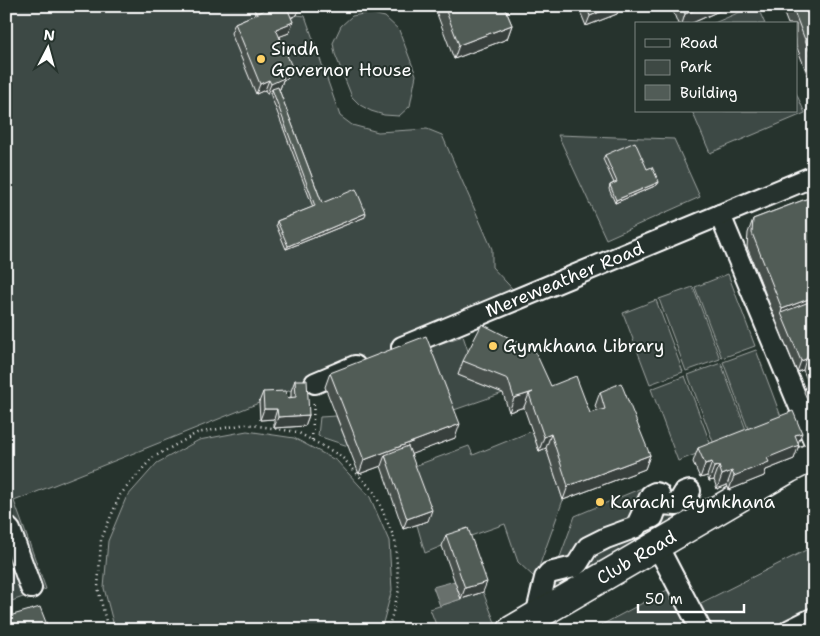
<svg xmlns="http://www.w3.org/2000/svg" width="820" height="636" font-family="'Shantell Sans',sans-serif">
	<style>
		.green { fill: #3e4944; stroke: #9ea4a2 }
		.water { fill: #67706c; stroke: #a4a9a7 }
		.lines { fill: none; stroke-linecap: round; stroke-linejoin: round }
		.minor-casing { stroke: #fff; stroke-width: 24 }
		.highway-casing { stroke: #fff; stroke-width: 31 }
		.path { stroke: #fff; stroke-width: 2.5; stroke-dasharray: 1 4; stroke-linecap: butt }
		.minor { stroke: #26332d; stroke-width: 20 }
		.highway { stroke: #26332d; stroke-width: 28 }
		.wall { fill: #464f4b; stroke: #fff }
		.shaded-wall { fill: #39403d; stroke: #fff }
		.building { fill: #515c57; stroke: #fff }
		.poi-dot { fill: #ffd166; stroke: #26332d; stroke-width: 2 }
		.labels { text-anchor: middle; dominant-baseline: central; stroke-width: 4; stroke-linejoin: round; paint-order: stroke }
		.poi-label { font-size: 18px; fill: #fff; stroke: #26332d; text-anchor: start }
		.street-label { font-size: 18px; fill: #fff; stroke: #26332d }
	</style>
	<rect width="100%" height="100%" fill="#26332d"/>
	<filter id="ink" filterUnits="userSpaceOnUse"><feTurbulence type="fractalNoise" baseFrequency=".02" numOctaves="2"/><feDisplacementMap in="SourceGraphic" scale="10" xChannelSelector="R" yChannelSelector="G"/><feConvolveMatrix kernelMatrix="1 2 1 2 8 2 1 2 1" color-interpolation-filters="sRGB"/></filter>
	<g filter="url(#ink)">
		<!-- green -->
		<g class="green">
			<polygon points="6,6 294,6 297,15 305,16 340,116 352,125 378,132 427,129 442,135 492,249 492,267 521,298 14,501 46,589 6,603"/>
			<polygon points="754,6 757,6 765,24 712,24"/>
			<polygon points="369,13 385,17 399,30 416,75 410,106 399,116 384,115 371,111 360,105 352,97 335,54 333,43 341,26 352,16"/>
			<polygon points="796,93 805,113 710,153 692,111 796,111"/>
			<polygon points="558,135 674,139 700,197 606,239"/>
			<polygon points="728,274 755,346 722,358 695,287"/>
			<polygon points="693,287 720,359 686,371 659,299"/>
			<polygon points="656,300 683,372 650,384 623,313"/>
			<polygon points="463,336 469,354 458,375 503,393 454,410 421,350"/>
			<polygon points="756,350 783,422 750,434 723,362"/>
			<polygon points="721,363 748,435 715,447 688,375"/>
			<polygon points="685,376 712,448 678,461 651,389"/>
			<polygon points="336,416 348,446 318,436 320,417"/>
			<polygon points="247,431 294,438 337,461 370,497 389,541 392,590 381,630 115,630 104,588 108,541 126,498 157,463 199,440"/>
			<polygon points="532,431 539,451 546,448 563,500 535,578 518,562 505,524 442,546 425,553 417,525 409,468 469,446 473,455"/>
			<polygon points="644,487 723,502 542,606 575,516"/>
			<polygon points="814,546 814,601 802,615 765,630 706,630 695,606"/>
			<polygon points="669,589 693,630 592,630"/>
			<polygon points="483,592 498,630 438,630 430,609"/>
		</g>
		<!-- water -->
		<polygon class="water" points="455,581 461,599 440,606 433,587"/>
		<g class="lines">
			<defs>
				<g id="minor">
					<polyline points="720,215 814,441"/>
					<path id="s1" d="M402 347 814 176"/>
					<polyline points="315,383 355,366"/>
					<polyline points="658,504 677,505 684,493 690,491"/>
					<polyline points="6,526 10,530 31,588"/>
					<polyline points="663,557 701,630"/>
					<polyline points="536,616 545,578 549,573 574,567 578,563 588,547 606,538 636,527 651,495 655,493 659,494 660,498 653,517 637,524"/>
					<polyline points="790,630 814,618"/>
				</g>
				<g id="highway">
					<path id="s2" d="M512 630 788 469 814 456"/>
				</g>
			</defs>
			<!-- minor casing -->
			<use href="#minor" class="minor-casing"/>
			<!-- highway casing -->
			<use href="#highway" class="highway-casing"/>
			<!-- path -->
			<g class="path">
				<polyline points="312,440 314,400"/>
				<polyline points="108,630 98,588 101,540 120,495 152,458 197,433 246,424 297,432 341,456 375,493 395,540 399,590 388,630"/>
			</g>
			<!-- minor -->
			<use href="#minor" class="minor"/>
			<!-- highway -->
			<use href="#highway" class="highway"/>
		</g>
		<!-- wall -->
		<g class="wall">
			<polygon points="253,6 300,6 297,15 291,18 293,22 289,33 280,36 288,78 283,80 280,89 279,90 322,203 365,217 286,249 276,225 277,221 313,207 270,93 267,94 265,90 256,94 231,33 235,23 256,14"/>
			<polygon points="434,6 504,6 512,25 507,39 454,59"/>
			<polygon points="578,6 620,6 617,14 586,26"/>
			<polygon points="671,6 730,6 690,24 678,24"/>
			<polygon points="781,6 814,6 814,83 811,84 796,45 796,24 788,24"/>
			<polygon points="605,155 647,169 659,182 657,185 615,203 609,189 610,185 614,183 603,159"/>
			<polygon points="814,196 814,414 804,392 808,382 803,370 797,372 777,323 747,247 748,233 753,219"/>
			<polygon points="463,361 551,386 590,413 597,411 595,406 600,392 650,455 645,469 563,500 546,448 539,451 524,408 524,407 509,412 503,393 458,375"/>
			<polygon points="330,373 455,438 411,454 428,521 403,529 381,466 359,474 325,387"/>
			<polygon points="295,380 309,415 305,426 274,428 274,419 260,420 259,402 263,392 287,398 291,397 291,391"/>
			<polygon points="798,443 794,459 766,470 764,476 729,490 727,485 717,489 714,480 709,481 707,476 700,478 693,462 698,448"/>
			<polygon points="446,535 483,592 461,599 442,546"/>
		</g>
		<!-- shaded-wall -->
		<g class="shaded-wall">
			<polygon points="296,6 300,6 297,15 284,20 288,10"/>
			<polygon points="614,6 620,6 617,14 586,26 590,16"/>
			<polygon points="704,6 730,6 690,24 682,24 685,14"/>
			<polygon points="293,22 289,33 273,39 276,29"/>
			<polygon points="512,25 507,39 454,59 459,45"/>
			<polygon points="292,67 288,78 283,80 280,89 273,92 272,89 270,93 267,94 271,84 281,72"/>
			<polygon points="269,80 265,90 256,94 260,84"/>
			<polygon points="659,182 657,185 615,203 616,200"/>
			<polygon points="366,213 365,217 286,249 288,246"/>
			<polygon points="814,239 814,252 810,241"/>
			<polygon points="814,297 814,309 781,313 782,309"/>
			<polygon points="806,359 803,370 797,372 801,361"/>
			<polygon points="533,392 529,394 524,407 509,412 514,398"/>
			<polygon points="264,409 277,409 274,419 260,420"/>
			<polygon points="309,415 305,426 274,428 278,417"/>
			<polygon points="460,424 455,438 388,463 385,455 381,466 359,474 364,460"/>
			<polygon points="802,433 797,446 799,445 794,459 766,470 764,476 729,490 734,476 767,458 795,435"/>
			<polygon points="551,434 546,448 539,451 544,437"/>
			<polygon points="650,455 645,469 563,500 568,486"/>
			<polygon points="712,462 707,476 700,478 705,464"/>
			<polygon points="719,466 714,480 709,481 714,467"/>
			<polygon points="732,471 727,485 717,489 722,475"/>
			<polygon points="432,510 428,521 403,529 407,519"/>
			<polygon points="487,582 483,592 461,599 465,588"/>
		</g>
		<!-- building -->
		<g class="building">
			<polygon points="261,6 296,6 288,10 293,22 276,29 292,67 281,72 284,78 271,84 269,80 260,84 235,23 263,11"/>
			<polygon points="444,6 504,6 512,25 459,45"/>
			<polygon points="586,6 614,6 590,16"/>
			<polygon points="682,6 704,6 685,14"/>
			<polygon points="792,6 814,6 814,63"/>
			<polygon points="278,87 322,203 356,189 366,213 288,246 277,221 315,206 272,89"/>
			<polygon points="635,142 647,169 652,167 659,182 616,200 610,185 617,182 605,155"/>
			<polygon points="814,196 814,239 810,241 814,252 814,297 782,309 752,233 753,219"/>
			<polygon points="814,300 814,353 808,355 806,359 801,361 781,313"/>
			<polygon points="482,324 535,351 551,386 576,376 590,413 605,409 600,392 621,383 650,455 568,486 551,434 544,437 529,394 533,392 514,398 508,379 463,361"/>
			<polygon points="426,336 460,424 364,460 330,373"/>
			<polygon points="814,353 814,368 808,355"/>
			<polygon points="814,377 814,388 810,378"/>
			<polygon points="295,380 307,380 309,415 278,417 277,409 264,409 263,392 286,391 287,398 296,397"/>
			<polygon points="793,411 802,433 795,435 799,445 767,458 769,462 734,476 732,471 722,475 719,466 714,467 712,462 705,464 698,448"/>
			<polygon points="408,446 432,510 407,519 385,455"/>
			<polygon points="468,528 487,582 465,588 446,535"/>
			<polygon points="40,607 49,630 6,630 6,617"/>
		</g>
	</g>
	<!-- markers -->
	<g class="poi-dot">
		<circle cx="261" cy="59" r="5"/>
		<circle cx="493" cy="346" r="5"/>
		<circle cx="600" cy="502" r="5"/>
	</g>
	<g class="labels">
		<!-- poi labels -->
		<g class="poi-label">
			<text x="271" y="49">Sindh<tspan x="271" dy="21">Governor House</tspan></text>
			<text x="503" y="346">Gymkhana Library</text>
			<text x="610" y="502">Karachi Gymkhana</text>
		</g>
		<!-- street labels -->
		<g class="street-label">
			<text stroke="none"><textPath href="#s1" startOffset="176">Mereweather Road</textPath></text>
			<text stroke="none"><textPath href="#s2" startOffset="144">Club Road</textPath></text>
		</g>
	</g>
	<!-- margin -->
	<rect width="820" height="636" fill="none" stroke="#26332d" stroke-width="25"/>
	<rect x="12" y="12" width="795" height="611" fill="none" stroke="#fff" stroke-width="2" filter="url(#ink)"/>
	<!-- legend -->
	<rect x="635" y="22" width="162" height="90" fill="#26332d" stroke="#7d8581"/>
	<rect x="645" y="39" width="25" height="8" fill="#26332d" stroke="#7d8581"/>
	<text x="680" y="48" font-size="15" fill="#ffffff">Road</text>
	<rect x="645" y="60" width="25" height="15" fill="#3e4944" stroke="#7d8581"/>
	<text x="680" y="72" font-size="15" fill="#ffffff">Park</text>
	<rect x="645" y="85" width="25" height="15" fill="#515c57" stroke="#7d8581"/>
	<text x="680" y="98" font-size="15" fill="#ffffff">Building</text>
	<!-- north arrow -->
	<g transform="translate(48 48) rotate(6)" stroke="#26332d" stroke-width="4" paint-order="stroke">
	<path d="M0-4L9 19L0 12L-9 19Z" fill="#ffffff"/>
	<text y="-8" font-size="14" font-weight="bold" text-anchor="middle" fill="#ffffff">N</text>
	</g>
	<!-- scale -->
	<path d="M638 604v8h106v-8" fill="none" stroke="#ffffff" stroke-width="2.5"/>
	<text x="645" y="604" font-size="15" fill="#ffffff" stroke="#26332d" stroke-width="4" paint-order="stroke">50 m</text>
</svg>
